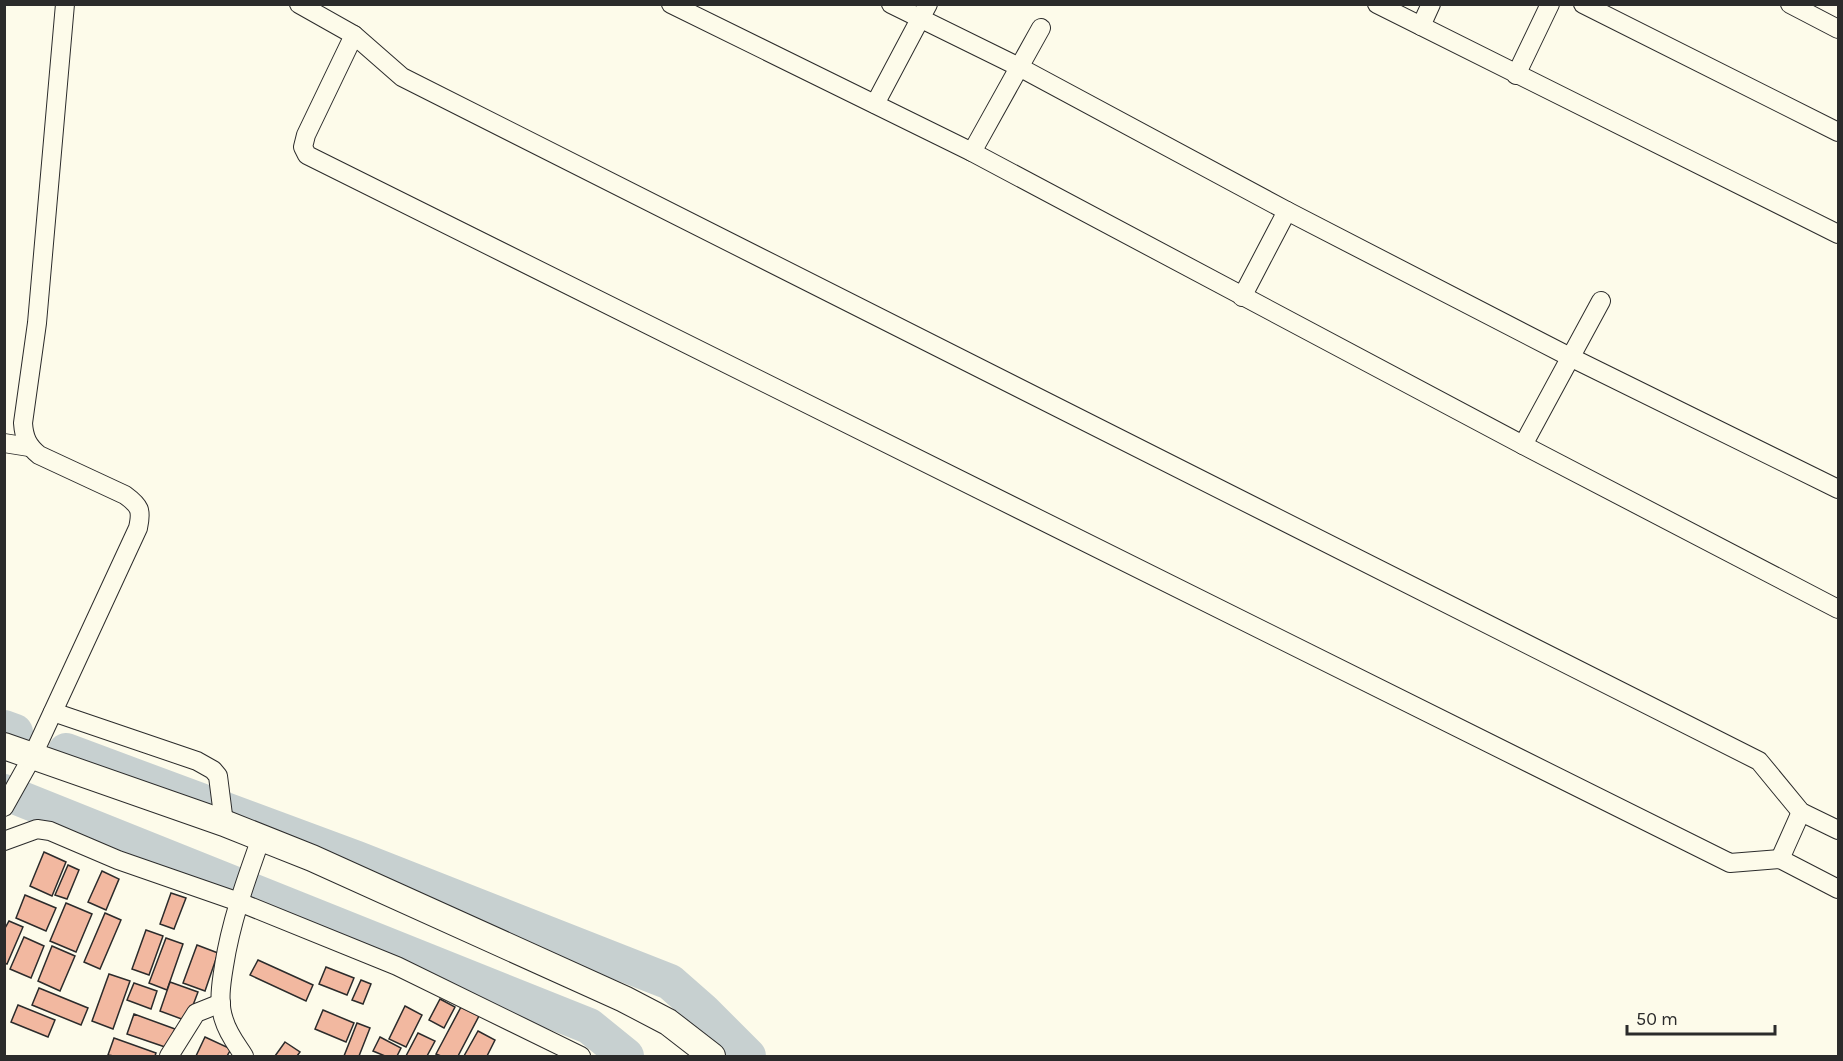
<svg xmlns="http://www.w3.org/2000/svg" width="1843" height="1061" font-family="Karla,sans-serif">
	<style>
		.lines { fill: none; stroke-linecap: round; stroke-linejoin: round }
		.river { stroke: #c7d0d0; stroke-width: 36 }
		.building { fill: #f2b8a0; stroke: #2b2b2b; stroke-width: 1.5 }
		.street-casing { stroke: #2b2b2b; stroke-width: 20 }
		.secondary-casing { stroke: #2b2b2b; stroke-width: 28 }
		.street { stroke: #fdfbea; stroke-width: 18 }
		.secondary { stroke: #fdfbea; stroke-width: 26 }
	</style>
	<rect width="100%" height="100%" fill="#fdfbea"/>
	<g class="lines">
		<!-- river -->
		<g class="river">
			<polyline points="4,728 15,732"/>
			<polyline points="66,751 357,859 670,982 703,1011 748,1056"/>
			<polyline points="4,792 589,1026 626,1056"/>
		</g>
	</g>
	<!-- building -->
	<g class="building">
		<polygon points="44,852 66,862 52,896 30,886"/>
		<polygon points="68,865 79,870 67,899 55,895"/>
		<polygon points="102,871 119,879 106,910 88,902"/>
		<polygon points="171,893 186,898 174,929 160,924"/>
		<polygon points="25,895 56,908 46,931 16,918"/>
		<polygon points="66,903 92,914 76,952 50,941"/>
		<polygon points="105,913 121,920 100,969 84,962"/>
		<polygon points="9,921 23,927 7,964 4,963 4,930"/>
		<polygon points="146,930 163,936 149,975 132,969"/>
		<polygon points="24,937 44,946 31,978 10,969"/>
		<polygon points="166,938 183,944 167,990 149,983"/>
		<polygon points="197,945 218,953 205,991 183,983"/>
		<polygon points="52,946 75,956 60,991 38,981"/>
		<polygon points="258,960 313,985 306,1001 250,975"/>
		<polygon points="326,967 354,978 347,995 319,984"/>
		<polygon points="109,974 130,981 113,1029 92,1021"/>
		<polygon points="361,980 371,984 363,1004 352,1000"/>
		<polygon points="170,982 198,992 187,1021 160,1011"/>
		<polygon points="134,983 157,991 151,1009 127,1000"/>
		<polygon points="39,988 88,1008 81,1025 32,1005"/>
		<polygon points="440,999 455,1007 444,1028 429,1020"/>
		<polygon points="18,1005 55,1020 48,1037 11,1022"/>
		<polygon points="405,1006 422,1015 406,1047 389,1039"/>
		<polygon points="461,1007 479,1016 458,1056 441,1056 436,1054"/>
		<polygon points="323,1010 354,1023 346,1042 315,1029"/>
		<polygon points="134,1014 175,1029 168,1048 127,1034"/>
		<polygon points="357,1023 370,1028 359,1056 344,1056"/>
		<polygon points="478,1031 495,1040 487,1056 464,1056"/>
		<polygon points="418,1033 435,1041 427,1056 406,1056"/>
		<polygon points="205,1037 231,1049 227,1056 196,1056"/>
		<polygon points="380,1037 401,1048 397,1056 385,1056 373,1051"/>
		<polygon points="114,1038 156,1053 155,1056 114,1056 108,1055"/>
		<polygon points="285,1042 300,1052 297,1056 275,1056"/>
	</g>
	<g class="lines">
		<defs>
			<g id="street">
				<polyline points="299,4 354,35 402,77 1759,761 1801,812 1838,830"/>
				<polyline points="671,4 972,152 1523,445 1838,609"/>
				<polyline points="891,4 1019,67 1287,211 1570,357 1838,489"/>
				<polyline points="1377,4 1838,234"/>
				<polyline points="1583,4 1838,132"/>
				<polyline points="1790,4 1838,29"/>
				<polyline points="1421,26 1431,4"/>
				<polyline points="354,35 306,135 303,147 307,155 1730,863 1780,859 1838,889"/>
				<polyline points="1516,75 1550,4"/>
				<polyline points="875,104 928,4"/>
				<polyline points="972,152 1041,28"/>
				<polyline points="1242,297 1287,211"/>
				<polyline points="4,443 29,447"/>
				<polyline points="1523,445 1601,301"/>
				<polyline points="53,712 197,761 213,770 218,776 224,823"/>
				<path d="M4 807 32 757 138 528C142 510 140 506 125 495L39 455C28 446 24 438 23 423L37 323 65 4"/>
				<polyline points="4,841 37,829 50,831 118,860 239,902 397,966 581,1056"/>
				<polyline points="1780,859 1801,812"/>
				<polyline points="169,1056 196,1013 221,1003"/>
				<path d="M244 1056C237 1045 228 1034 224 1020 218 1003 221 984 224 966 231 921 246 880 261 838"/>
			</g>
			<polyline id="secondary" points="4,746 224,823 312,858 624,999 668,1022 712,1056"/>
		</defs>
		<!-- street casing -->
		<use href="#street" class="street-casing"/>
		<!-- secondary casing -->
		<use href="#secondary" class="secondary-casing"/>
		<!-- street -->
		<use href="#street" class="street"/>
		<!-- secondary -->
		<use href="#secondary" class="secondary"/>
	</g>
	<!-- border -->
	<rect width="1843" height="1061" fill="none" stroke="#2b2b2b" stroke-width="12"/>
	<!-- scale -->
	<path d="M1627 1025v9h148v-9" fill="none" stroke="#2b2b2b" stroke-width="3"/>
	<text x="1636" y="1025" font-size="18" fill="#2b2b2b" stroke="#fdfbea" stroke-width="4.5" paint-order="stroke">50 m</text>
</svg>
